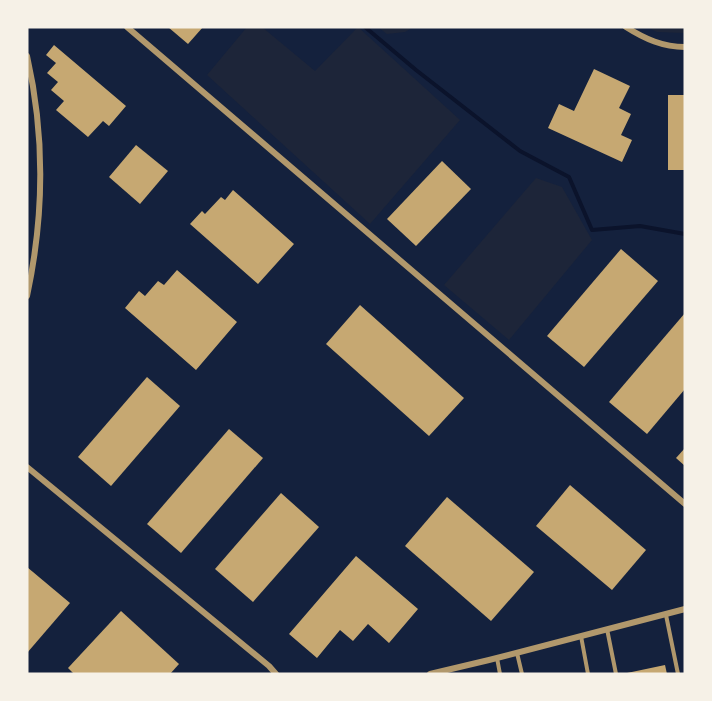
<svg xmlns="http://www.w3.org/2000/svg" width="712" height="701" font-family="Helvetica,sans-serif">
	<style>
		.green { fill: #1d2539 }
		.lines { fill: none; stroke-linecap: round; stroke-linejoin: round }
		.stream { stroke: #0b132b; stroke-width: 4 }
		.building { fill: #c6a872 }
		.service { stroke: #b1986c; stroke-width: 4 }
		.minor { stroke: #b1986c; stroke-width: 6 }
	</style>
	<rect width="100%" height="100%" fill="#14213d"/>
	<!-- green -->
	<g class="green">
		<polygon points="247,27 262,27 315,71 358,27 460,120 370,224 207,75"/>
		<polygon points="378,27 413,27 405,32 387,34"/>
		<polygon points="647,27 685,27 685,33 657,32"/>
		<polygon points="536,178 562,187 592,240 509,340 444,285"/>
	</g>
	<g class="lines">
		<!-- stream -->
		<polyline class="stream" points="365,27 416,70 520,151 569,177 592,230 640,226 685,234"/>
	</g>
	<!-- building -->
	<g class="building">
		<polygon points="168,27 203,27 188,44"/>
		<polygon points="54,45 126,106 109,126 103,121 88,137 56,110 64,101 51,90 58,82 47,73 56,63 46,55"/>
		<polygon points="594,69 630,86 619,108 631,114 621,135 632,140 622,162 548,128 559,104 574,111"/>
		<rect x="668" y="95" width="17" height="75"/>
		<polygon points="136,145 168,171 140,204 109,177"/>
		<polygon points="442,161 471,189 416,246 387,219"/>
		<polygon points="233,190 294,244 258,284 190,224 202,211 205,214 221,197 225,200"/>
		<polygon points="621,249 658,281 584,367 547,336"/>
		<polygon points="177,270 237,322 196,370 125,308 139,291 145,296 158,281 164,285"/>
		<polygon points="360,305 464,398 429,436 326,344"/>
		<polygon points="685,313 685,389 647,434 609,402"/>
		<polygon points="147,377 180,406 111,486 78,457"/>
		<polygon points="229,429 263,458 181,553 147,524"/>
		<polygon points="685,448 685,466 676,458"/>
		<polygon points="570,485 646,550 612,590 536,526"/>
		<polygon points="281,493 319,527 253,602 215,569"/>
		<polygon points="447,497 534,572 491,621 405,546"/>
		<polygon points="356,556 418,609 389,643 368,624 353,641 340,630 317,658 289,634"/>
		<polygon points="27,567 70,603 27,653"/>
		<polygon points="121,611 179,664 170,674 74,674 68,668"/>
		<polygon points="665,665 667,674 627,674 627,673"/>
	</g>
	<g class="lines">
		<!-- service -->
		<g class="service">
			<polyline points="666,615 678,674"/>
			<polyline points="607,629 616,674"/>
			<polyline points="581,636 588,674"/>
			<polyline points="517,653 522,674"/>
			<polyline points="497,658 500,674"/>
		</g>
		<!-- minor -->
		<g class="minor">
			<polyline points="127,27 685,504"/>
			<path d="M626 27C645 39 663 47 685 47"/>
			<path d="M27 56C45 135 44 217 27 296"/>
			<polyline points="27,467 269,666 276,674"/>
			<polyline points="430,674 489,660 685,609"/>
		</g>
	</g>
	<!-- border -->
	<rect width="712" height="701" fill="none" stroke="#f6f1e7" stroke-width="57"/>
</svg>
